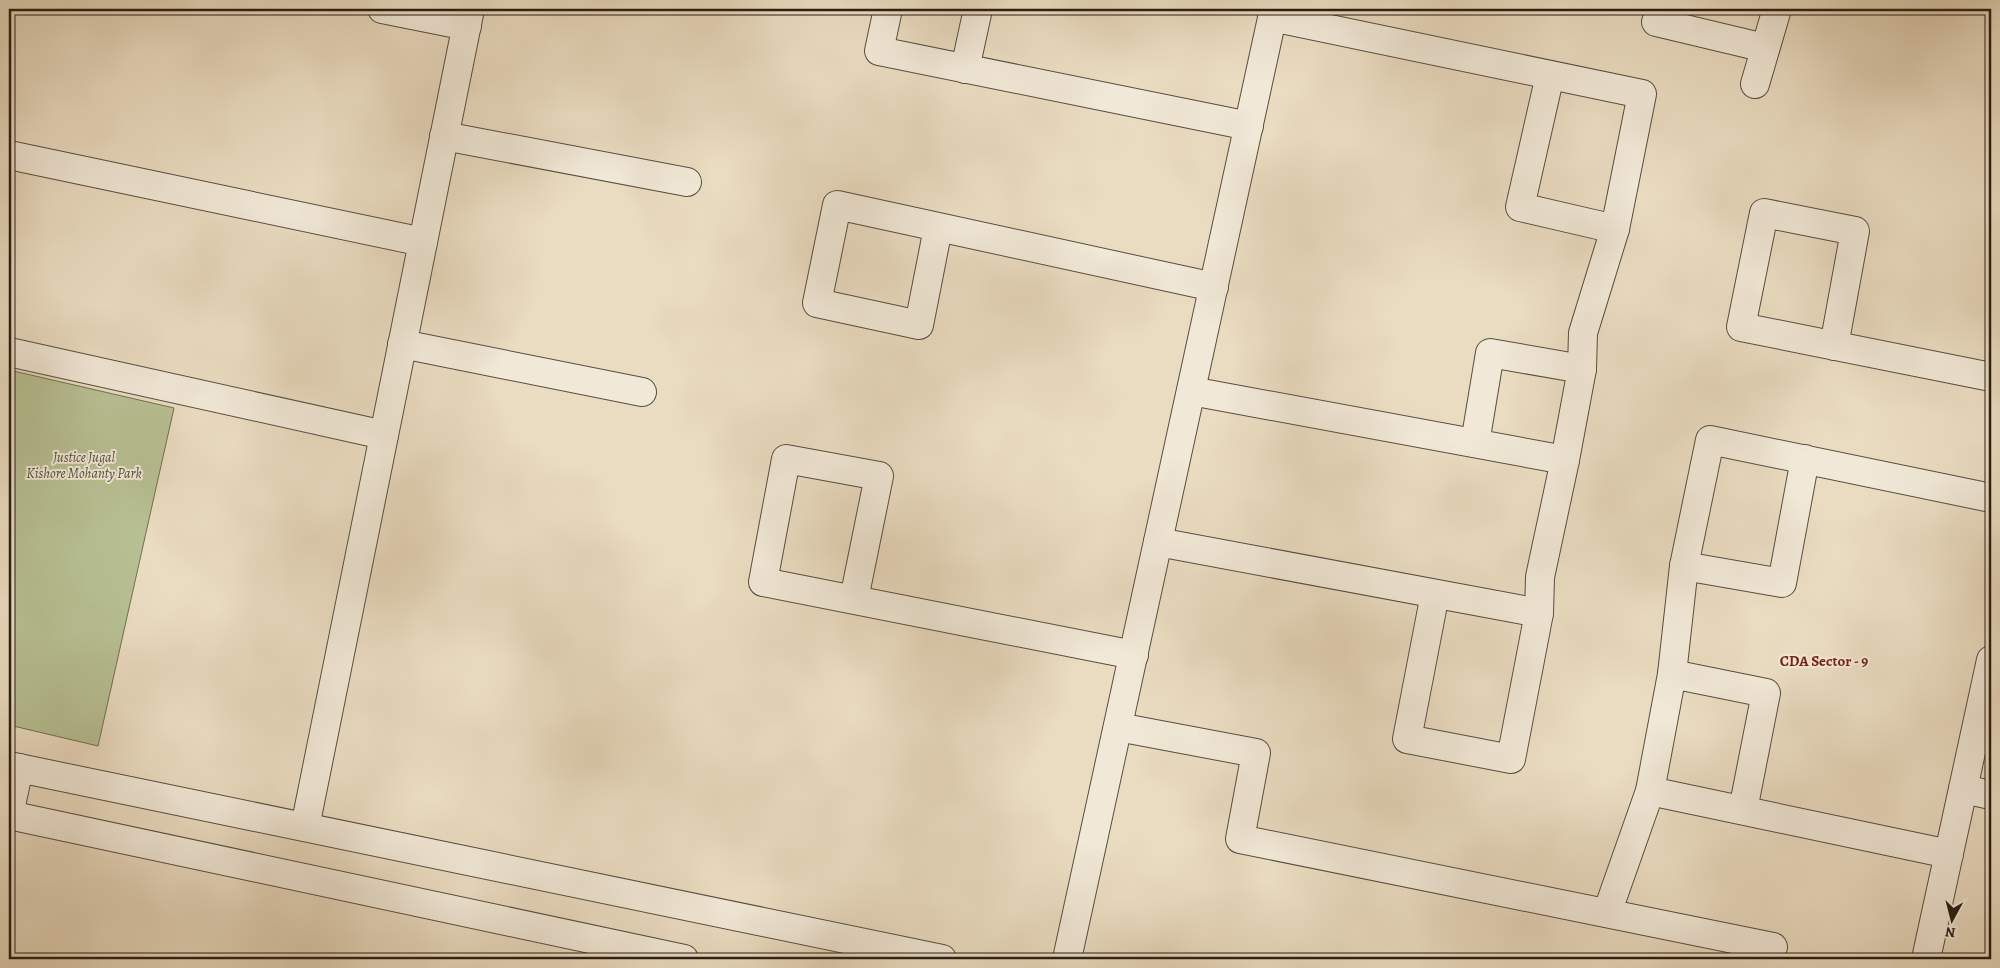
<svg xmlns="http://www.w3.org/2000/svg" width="2000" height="968" font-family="Alegreya,serif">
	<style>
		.green { fill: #b7c093; stroke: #706f54 }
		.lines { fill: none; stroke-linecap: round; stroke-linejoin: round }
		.minor-casing { stroke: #584e40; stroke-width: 30 }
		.minor { stroke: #f1e8d7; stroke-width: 28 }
		.labels { text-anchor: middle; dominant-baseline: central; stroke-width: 4; stroke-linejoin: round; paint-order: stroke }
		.park-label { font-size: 14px; font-style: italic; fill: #534f3b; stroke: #f1e8d7 }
		.neighbourhood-label { font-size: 15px; font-weight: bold; fill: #7a1f14; stroke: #f1e8d7 }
	</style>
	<rect width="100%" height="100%" fill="#eadcc1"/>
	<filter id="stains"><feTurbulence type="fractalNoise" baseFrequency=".004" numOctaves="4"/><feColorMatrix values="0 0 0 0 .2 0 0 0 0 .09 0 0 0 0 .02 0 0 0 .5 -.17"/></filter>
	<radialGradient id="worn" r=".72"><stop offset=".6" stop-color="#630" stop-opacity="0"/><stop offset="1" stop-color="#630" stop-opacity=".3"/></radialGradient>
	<!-- green -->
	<polygon class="green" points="9,370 174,408 98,746 9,725"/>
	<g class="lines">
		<defs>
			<g id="minor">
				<polyline points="382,9 467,26"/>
				<polyline points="888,9 879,51 1249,126"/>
				<polyline points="1272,17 1642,94 1615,229 1520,207 1550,75"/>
				<polyline points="1656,22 1765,48"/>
				<polyline points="965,69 978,9"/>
				<polyline points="1755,84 1777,9"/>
				<polyline points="444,136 687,182"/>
				<polyline points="9,155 423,242"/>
				<polyline points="938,228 919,325 817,303 837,205 1214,287"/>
				<polyline points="402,344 642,392"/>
				<polyline points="1834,346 1855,231 1764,213 1741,327 1991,377"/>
				<polyline points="9,352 384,435"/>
				<polyline points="1582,369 1583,333 1615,229"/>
				<polyline points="1191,391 1565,460 1582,369 1490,353 1475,443"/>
				<polyline points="1805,459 1782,583 1684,566 1710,440 1991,498"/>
				<polyline points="1158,542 1539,613 1511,759 1407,739 1435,594"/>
				<polyline points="854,599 879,476 786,459 763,582 1134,655"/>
				<polyline points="1539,613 1540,577 1565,460"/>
				<polyline points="1672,674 1684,566"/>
				<polyline points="1118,727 1256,753 1240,839 1773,947"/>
				<polyline points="9,766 942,959"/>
				<polyline points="1963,789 1991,795"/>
				<polyline points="1743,810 1766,693 1672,674 1650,791 1949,854"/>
				<polyline points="9,815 684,959"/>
				<polyline points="9,815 19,768"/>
				<polyline points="305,827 470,9"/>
				<polyline points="1607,913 1650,791"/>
				<polyline points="1067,959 1274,9"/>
				<polyline points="1926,959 1991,660"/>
			</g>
		</defs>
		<!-- minor casing -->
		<use href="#minor" class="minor-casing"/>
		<!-- minor -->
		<use href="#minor" class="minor"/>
	</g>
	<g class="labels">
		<!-- park labels -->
		<g class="park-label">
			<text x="84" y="457">Justice Jugal<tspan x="84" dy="16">Kishore Mohanty Park</tspan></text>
		</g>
		<!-- neighbourhood labels -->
		<g class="neighbourhood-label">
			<text x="1824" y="661">CDA Sector - 9</text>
		</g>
	</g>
	<!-- margin -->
	<rect width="2000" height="968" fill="none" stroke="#eadcc1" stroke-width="30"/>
	<rect x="10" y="10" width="1980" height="948" fill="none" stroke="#281e15" stroke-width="2.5"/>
	<rect x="15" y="15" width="1970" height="938" fill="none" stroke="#281e15"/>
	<!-- north arrow -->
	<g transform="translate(1952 920) rotate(187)" stroke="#f1e8d7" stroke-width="4" paint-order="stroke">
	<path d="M0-4L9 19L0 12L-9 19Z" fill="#281e15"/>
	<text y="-8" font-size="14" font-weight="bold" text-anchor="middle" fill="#281e15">N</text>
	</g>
	<rect width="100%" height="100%" filter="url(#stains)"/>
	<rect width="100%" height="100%" fill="url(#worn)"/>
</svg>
